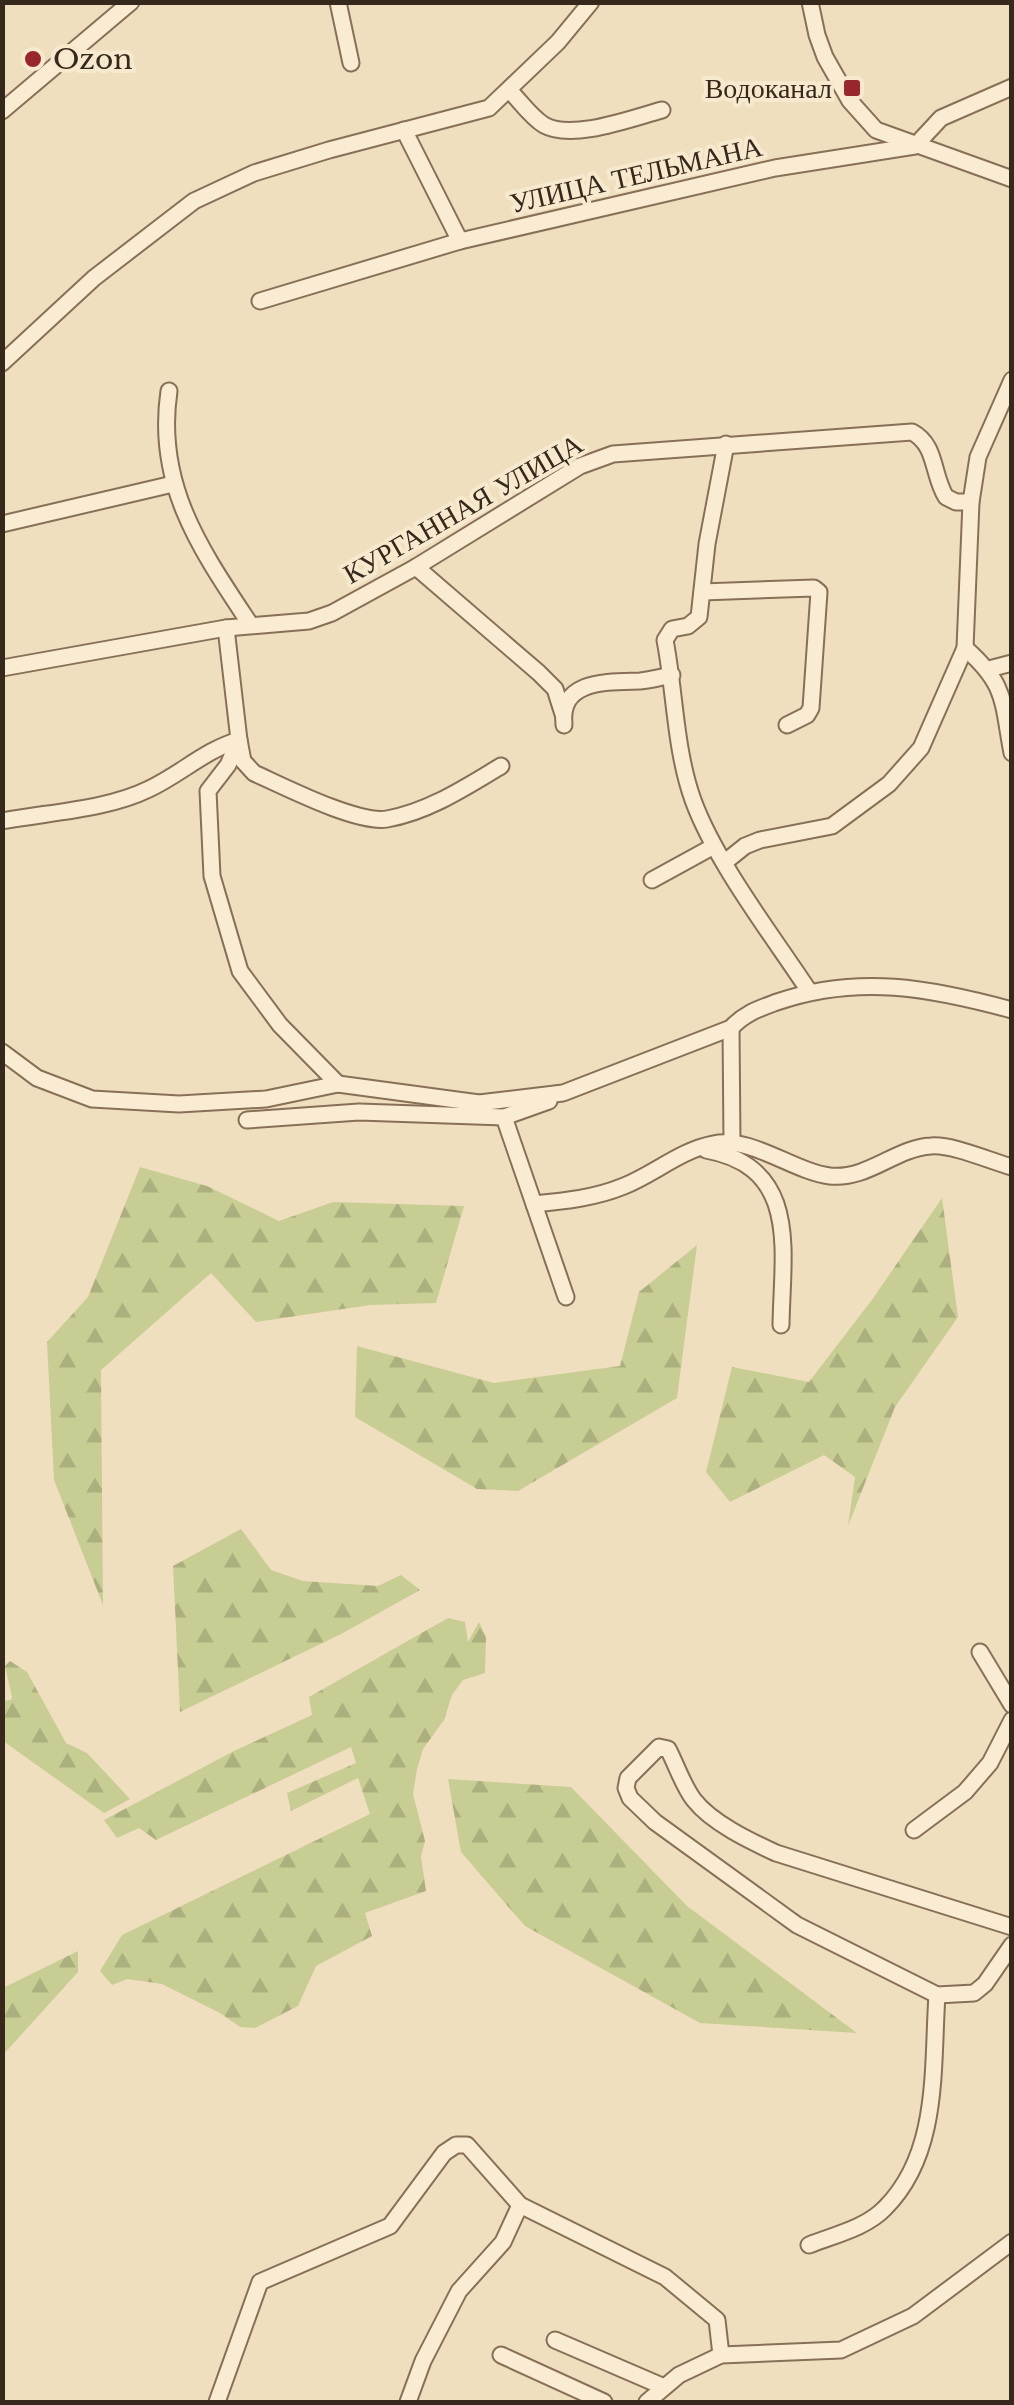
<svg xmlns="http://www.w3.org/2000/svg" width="1014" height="2405" font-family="'Libre Baskerville',serif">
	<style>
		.forest { fill: url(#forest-firs) }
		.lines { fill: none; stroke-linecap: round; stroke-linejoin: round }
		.minor-casing { stroke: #886f57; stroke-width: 19 }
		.minor { stroke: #f9ecd2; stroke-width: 15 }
		.poi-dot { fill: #98262a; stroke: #f6e9ce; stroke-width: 4 }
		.labels { text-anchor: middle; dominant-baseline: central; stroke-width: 8; stroke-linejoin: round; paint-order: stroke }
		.poi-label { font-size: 28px; fill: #37281c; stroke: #f6e9ce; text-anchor: start }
		.street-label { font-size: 28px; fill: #37281c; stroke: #f6e9ce }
	</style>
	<defs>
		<pattern id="forest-firs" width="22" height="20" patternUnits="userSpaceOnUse" patternTransform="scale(2.5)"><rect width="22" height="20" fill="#c8cd93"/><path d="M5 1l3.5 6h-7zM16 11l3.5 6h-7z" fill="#acb07e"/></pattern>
	</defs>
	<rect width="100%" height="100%" fill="#efdfbf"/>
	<!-- forest -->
	<g class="forest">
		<polygon points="140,1167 207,1186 279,1221 333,1202 464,1206 436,1303 370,1305 256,1322 211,1273 101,1370 103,1605 54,1480 47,1342 88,1297"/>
		<polygon points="942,1198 958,1317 895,1407 848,1526 855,1477 824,1455 730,1502 706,1472 732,1367 809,1382 874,1297"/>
		<polygon points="697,1245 677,1398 518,1491 477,1489 355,1417 357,1346 494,1383 620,1366 639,1292"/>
		<polygon points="241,1529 271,1570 303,1581 378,1586 401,1575 420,1590 343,1633 180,1712 173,1566"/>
		<polygon points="448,1618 465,1622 468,1642 479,1622 486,1637 485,1673 463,1680 452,1695 444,1720 423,1749 417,1769 413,1794 425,1841 421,1857 426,1891 365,1913 372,1936 316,1966 298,2006 255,2028 240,2027 220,2013 162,1984 127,1979 112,1985 100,1971 122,1935 370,1814 358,1778 291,1811 287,1793 356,1763 351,1747 156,1840 139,1828 117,1838 104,1820 234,1751 312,1715 309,1697"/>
		<polygon points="10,1661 27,1672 66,1743 87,1753 130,1799 104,1813 3,1741 3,1701 11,1700 12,1697 5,1666"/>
		<polygon points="448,1779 571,1787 687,1906 857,2033 700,2023 525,1926 461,1852"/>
		<polygon points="78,1951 78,1972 3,2055 3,1988"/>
	</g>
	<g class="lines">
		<defs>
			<g id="minor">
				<polyline points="338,2 351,63"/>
				<polyline points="810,2 817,35 825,57 850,101 876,130 1012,179"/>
				<path d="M510 91C520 101 531 117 544 125 572 141 632 118 662 110"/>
				<polyline points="2,111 131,2"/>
				<polyline points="404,130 460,241"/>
				<polyline points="260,301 460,241 775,168 915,146 941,118 1012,87"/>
				<polyline points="2,363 94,278 194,201 254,173 329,150 489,108 558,42 591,2"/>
				<path d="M169 391C155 485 201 550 250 624"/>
				<path d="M726 444 707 544 699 617 688 626 672 629 665 640C675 692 675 750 693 800 715 861 772 935 809 991"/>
				<polyline points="2,524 173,484"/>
				<polyline points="416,567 539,673 555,689 563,714"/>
				<polyline points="702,592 814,588 819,592 811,708 807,715 787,725"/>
				<polyline points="226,628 239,740 228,765 208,791 212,876 240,971 280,1025 338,1084"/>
				<path d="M965 648C1007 685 1002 701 1012 753"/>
				<path d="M2 668 226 628 309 621 332 613 416 567 580 466 613 454 912 432C937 445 932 475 946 497L956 502H971"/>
				<polyline points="989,669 1012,663"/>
				<path d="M564 725C559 679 608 682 640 681 651 680 661 677 672 675"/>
				<path d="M2 821C50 812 106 810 149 789 181 774 205 750 239 740L243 761 254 773C283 786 357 824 387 819 428 812 466 787 501 766"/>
				<polyline points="725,862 745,846 760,840 832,826 889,784 921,748 965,648 971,502 978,457 1012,380"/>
				<polyline points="652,880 714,846"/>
				<polyline points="731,1028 732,1143"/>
				<path d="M2 1052 37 1078 92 1099 179 1104 266 1099 338 1084 479 1103 563 1093 731 1028C745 1013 758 1009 777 1002 858 974 931 988 1012 1010"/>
				<polyline points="504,1117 566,1297"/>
				<polyline points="247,1120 359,1112 504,1117 549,1101"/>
				<path d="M706 1150C801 1167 782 1252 781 1325"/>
				<path d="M534 1204C565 1201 595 1198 624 1186 654 1174 681 1150 713 1144 752 1136 792 1171 830 1176 868 1180 895 1148 931 1146 952 1144 990 1161 1012 1167"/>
				<polyline points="980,1652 1012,1705"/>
				<polyline points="914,1830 965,1792 990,1763 1012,1720"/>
				<path d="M1012 1927 776 1853C750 1841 712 1823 694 1800 683 1786 677 1766 668 1749L659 1747 628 1778 626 1788 630 1798 655 1822 797 1925 937 1995 974 1993 985 1984 1012 1945"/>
				<path d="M809 2245C834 2235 866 2228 885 2208 940 2153 932 2067 937 1995"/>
				<polyline points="555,2340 664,2387"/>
				<polyline points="501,2355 604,2402"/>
				<polyline points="217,2402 260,2282 390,2226 444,2153 456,2145 467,2145 520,2205 665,2277 717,2320 721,2355"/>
				<polyline points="408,2402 423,2361 459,2291 503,2242 520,2205"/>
				<polyline points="647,2402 679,2375 721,2355 841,2350 913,2316 1012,2242"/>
			</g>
		</defs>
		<!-- minor casing -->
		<use href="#minor" class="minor-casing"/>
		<!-- minor -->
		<use href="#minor" class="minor"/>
	</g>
	<!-- markers -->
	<g class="poi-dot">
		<circle cx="33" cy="59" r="10"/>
		<rect x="842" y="78" width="20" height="20" rx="5"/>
	</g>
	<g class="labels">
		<!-- poi labels -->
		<g class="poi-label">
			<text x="53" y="59">Ozon</text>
			<text x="832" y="88" text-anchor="end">Водоканал</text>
		</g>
		<!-- street labels -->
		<g class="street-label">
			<text transform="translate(636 175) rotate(-13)">УЛИЦА ТЕЛЬМАНА</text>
			<text transform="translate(463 509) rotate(-30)">КУРГАННАЯ УЛИЦА</text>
		</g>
	</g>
	<!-- border -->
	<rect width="1014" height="2405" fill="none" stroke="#37281c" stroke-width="10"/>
</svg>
